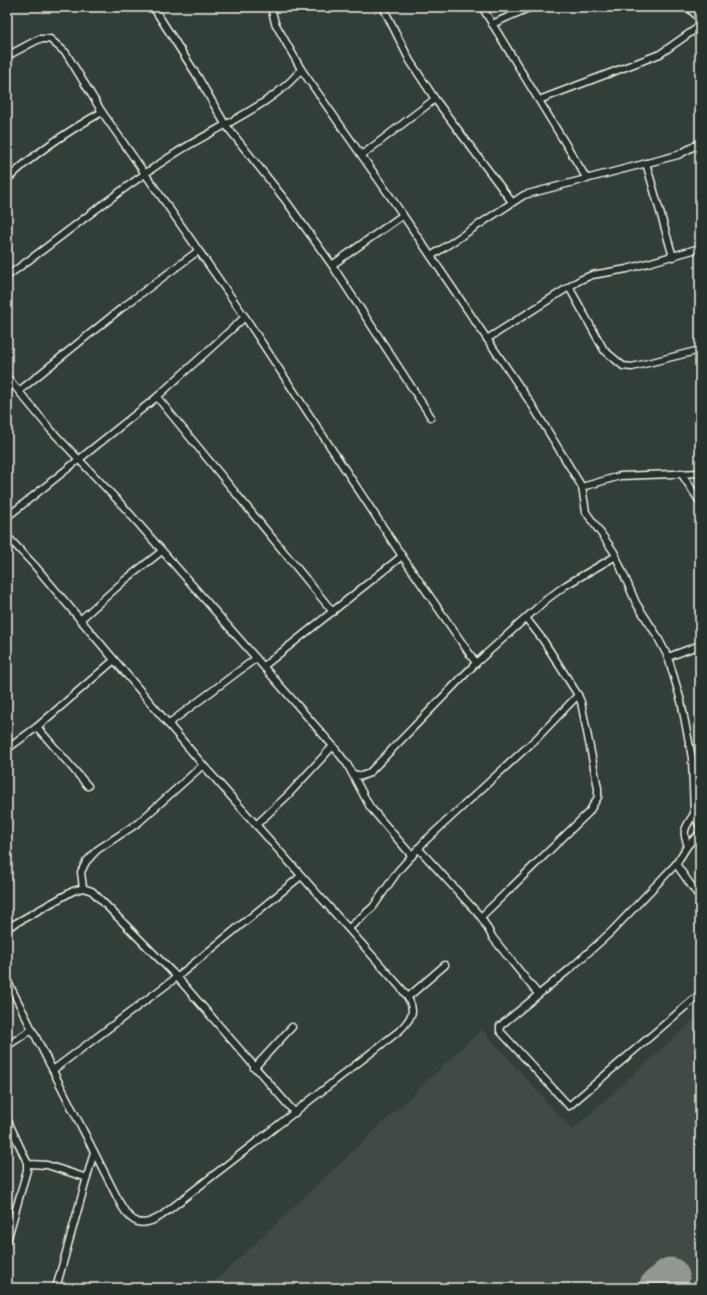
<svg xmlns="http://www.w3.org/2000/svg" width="707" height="1295" font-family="Mali,sans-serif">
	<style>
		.built { fill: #404b44 }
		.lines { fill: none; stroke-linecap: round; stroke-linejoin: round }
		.runway { stroke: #939890; stroke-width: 39 }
		.minor-casing { stroke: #f4f1e8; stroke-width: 9 }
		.minor { stroke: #26332d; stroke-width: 6 }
	</style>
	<rect width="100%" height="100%" fill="#323e38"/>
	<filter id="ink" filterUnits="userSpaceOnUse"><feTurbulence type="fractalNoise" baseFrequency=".025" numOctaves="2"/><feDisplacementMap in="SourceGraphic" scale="8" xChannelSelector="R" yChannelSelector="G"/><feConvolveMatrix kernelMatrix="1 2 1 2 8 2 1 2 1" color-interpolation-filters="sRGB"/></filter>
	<g filter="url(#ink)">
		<!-- built -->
		<polygon class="built" points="700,1014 700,1288 208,1288 482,1029 572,1130"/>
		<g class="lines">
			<!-- runway -->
			<polyline class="runway" points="658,1288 670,1277"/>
			<defs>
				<g id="minor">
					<polyline points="153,7 198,77 225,124 286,201 332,265 431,417"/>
					<polyline points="271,7 275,23 301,69 392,199 532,405 582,487 586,512 614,552 636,603 656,634 668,657 700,645"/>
					<polyline points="383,7 410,61 435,99 512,202"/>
					<polyline points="482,7 587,179"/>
					<polyline points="688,7 700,19"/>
					<polyline points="492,24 531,7"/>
					<polyline points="7,56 39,39 50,39 66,53 102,112 245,317 402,556 476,663"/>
					<polyline points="539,100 660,54 700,26"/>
					<polyline points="362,155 435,99"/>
					<polyline points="646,163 673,257"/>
					<path d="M7 180C33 154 70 130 102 112"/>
					<polyline points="431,256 524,195 678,155 700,143"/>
					<polyline points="332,265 403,215"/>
					<path d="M7 276C64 236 117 190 176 153 211 130 277 103 301 69"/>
					<polyline points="569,287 604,350 623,366 632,367 700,350"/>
					<polyline points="487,339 580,280 592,275 627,269 700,248"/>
					<polyline points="7,377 50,429 123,506 333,746 347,764 370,807 412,856"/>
					<polyline points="19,391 123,307 198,251"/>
					<polyline points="157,397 333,612"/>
					<polyline points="681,473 700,502"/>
					<polyline points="582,487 620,476 700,473"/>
					<polyline points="7,517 157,397 245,317"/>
					<path d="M7 536 35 566 203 765 401 988C416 1007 416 1015 399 1031L161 1216C142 1228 132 1224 121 1205L7 980"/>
					<polyline points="80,620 125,580 162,551"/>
					<polyline points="668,657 681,701 692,758 694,814 700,827"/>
					<polyline points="264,666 402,556"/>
					<polyline points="168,724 255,659"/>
					<polyline points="37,727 88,786"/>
					<polyline points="7,749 37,727 113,661"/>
					<polyline points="353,774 362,776 369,773 476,663 547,599 566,585 616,556"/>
					<polyline points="256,825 288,795 333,746"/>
					<polyline points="700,833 688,845 676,864 611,932 571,968 500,1026 500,1031 569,1106 700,994"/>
					<path d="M688 845C681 831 686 827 694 814"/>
					<polyline points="418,848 481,917 493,938 538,994"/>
					<polyline points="676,864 700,898"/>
					<polyline points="83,888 81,872 86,862 97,850 138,823 203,765"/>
					<polyline points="481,917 589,812 598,797 598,788 581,702 578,695"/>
					<polyline points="7,928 73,891 83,888 92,891 177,977 295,1113"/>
					<polyline points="349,928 373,907 398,871 425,841 537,738 578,695 543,640 526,618"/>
					<polyline points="408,997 445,965"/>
					<polyline points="7,1046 31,1030"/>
					<polyline points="254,1068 292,1027"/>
					<polyline points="53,1070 177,977 301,876"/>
					<polyline points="7,1119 27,1162 27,1170 7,1241"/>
					<polyline points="27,1162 29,1164 47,1165 87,1178"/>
					<polyline points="56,1288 94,1152"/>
				</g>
			</defs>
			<!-- minor casing -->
			<use href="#minor" class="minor-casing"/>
			<!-- minor -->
			<use href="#minor" class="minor"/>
		</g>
	</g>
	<!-- margin -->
	<rect width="707" height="1295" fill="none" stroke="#26332d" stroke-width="24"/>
	<rect x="12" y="12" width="683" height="1271" fill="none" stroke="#f4f1e8" stroke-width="1.5" filter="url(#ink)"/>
</svg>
